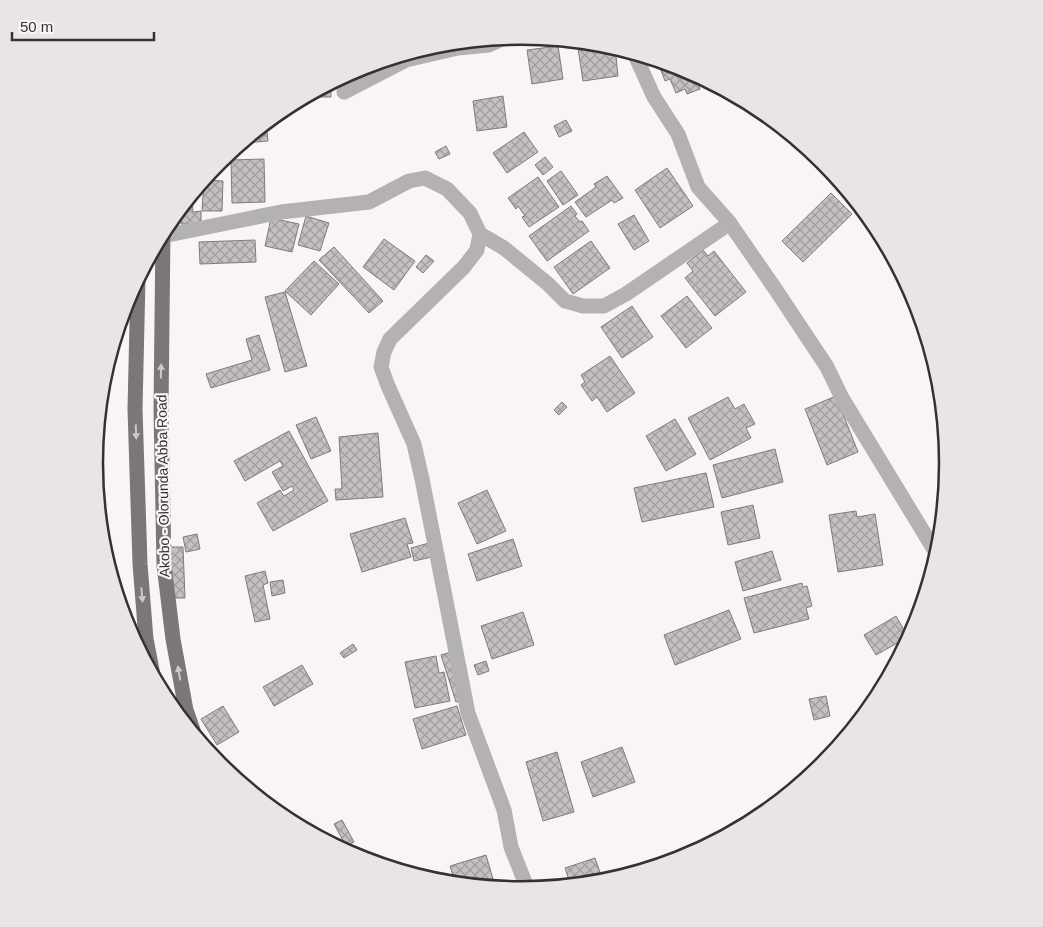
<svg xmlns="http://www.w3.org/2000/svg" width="1043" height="927" font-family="Helvetica,sans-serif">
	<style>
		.building { fill: url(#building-cross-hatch); stroke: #807b7e }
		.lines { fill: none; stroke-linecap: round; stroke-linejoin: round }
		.minor { stroke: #b3b1b2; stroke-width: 15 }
		.major { stroke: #7b7779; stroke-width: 15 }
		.oneway { fill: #cec8cc }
		.labels { text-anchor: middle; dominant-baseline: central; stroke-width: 4.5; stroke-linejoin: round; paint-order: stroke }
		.street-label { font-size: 14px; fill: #333132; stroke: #faf4f8 }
		.rim { fill: none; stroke: #333132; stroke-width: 2.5 }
	</style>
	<defs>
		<pattern id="building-cross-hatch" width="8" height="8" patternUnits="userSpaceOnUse" patternTransform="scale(1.25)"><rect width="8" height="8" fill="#c5bfc2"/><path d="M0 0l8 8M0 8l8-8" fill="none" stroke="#a19c9e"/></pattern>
	</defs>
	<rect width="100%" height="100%" fill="#faf4f8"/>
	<!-- building -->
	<g class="building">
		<polygon points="577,42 605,45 615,47 618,76 583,81"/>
		<polygon points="558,46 563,79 532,84 527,50"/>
		<polygon points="657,60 685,69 706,80 698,83 700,89 687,94 685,89 676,93 670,79 665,81"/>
		<polygon points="331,83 331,97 304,97"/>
		<polygon points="503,96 507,127 477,131 473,101"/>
		<polygon points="566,120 572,131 559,137 554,126"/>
		<polygon points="266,123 268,141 245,143 245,140"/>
		<polygon points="524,132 538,152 507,173 493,153"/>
		<polygon points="446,146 450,154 439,159 435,152"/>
		<polygon points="545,157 553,167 543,175 535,165"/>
		<polygon points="264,159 265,202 232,203 231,160"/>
		<polygon points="667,168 693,206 660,228 635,190"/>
		<polygon points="561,171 578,195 563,205 547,181"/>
		<polygon points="607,176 623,198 614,203 612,200 586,217 575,202 596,187 594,184"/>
		<polygon points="538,177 559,207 529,227 522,217 525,216 518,206 516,209 508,198"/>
		<polygon points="204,180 223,181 222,211 202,211"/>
		<polygon points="831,193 852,214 803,262 782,241"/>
		<polygon points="192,195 193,212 201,211 201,224 181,224 180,209"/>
		<polygon points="571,206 577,214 575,216 580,222 582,221 589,231 547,261 529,236"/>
		<polygon points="634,215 649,241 634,250 618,224"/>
		<polygon points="306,216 329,223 320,251 298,245"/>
		<polygon points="271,218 299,224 292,252 265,246"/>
		<polygon points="384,239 415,261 394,290 363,267"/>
		<polygon points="255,240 256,262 200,264 199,242"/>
		<polygon points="591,241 610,268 573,294 554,267"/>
		<polygon points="334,247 383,301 369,313 319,260"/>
		<polygon points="703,250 708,256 714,251 746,292 715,316 685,278 693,271 687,263"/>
		<polygon points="426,255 434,261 423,273 416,267"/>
		<polygon points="314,261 339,284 311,315 285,291"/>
		<polygon points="285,292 307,366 285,372 265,297"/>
		<polygon points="687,296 712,328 686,348 661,316"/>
		<polygon points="632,306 653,337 622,358 601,327"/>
		<polygon points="259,335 270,370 211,388 206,374 252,360 246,339"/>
		<polygon points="610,356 635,393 607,412 597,397 592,401 581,385 585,382 581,375"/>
		<polygon points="836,396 858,452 827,465 805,409"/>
		<polygon points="728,397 735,409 744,404 755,424 746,428 751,438 710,460 688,418"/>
		<polygon points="562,402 567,407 559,415 554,410"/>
		<polygon points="316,417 331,451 311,459 296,425"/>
		<polygon points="675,419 696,454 666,471 646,436"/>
		<polygon points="289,431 328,501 273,531 257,503 280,490 284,496 294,490 292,486 283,491 272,472 283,466 280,461 245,481 234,461"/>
		<polygon points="378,433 383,497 336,500 335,489 342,489 339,437"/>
		<polygon points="775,449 783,482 722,498 713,465"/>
		<polygon points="706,473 714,507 642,522 634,488"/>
		<polygon points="487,490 506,531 477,544 458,503"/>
		<polygon points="753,505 760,538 728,545 721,512"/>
		<polygon points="856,511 857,517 875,514 883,565 838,572 829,515"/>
		<polygon points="405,518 413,543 407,544 411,557 362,572 350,534"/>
		<polygon points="197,534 200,549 186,552 183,537"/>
		<polygon points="513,539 522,566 477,581 468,554"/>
		<polygon points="429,543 432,557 414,561 411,548"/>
		<polygon points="170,547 183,547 185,598 172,598"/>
		<polygon points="772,551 781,580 743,591 735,562"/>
		<polygon points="265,571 268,583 263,585 270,619 255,622 245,576"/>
		<polygon points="283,580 285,593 272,596 270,582"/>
		<polygon points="802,583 803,587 807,586 812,606 806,608 809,619 754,633 744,598"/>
		<polygon points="729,610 741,639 675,665 664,635"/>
		<polygon points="523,612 534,645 492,659 481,626"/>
		<polygon points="896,616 908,637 876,655 864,635"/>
		<polygon points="353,644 357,650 344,658 340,653"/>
		<polygon points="451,652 466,700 456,702 441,655"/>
		<polygon points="436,656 439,673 444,672 450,701 415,708 405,662"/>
		<polygon points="486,661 489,671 478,675 474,665"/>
		<polygon points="302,665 313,684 274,706 263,687"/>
		<polygon points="826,696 830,716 814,720 809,699"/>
		<polygon points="223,706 239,732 217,745 201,719"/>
		<polygon points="457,706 466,735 422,749 413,719"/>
		<polygon points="622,747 635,782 593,797 581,762"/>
		<polygon points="557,752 574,812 543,821 526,762"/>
		<polygon points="342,820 354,842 346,846 334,824"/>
		<polygon points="486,855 493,879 486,881 488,886 494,884 495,888 456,884 450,866"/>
		<polygon points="595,858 603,881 595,883 571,886 565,868"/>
	</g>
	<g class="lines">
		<!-- minor -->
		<g class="minor">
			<polyline points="634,53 654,97 678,134 698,187 729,222 776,290 827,367 842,398 938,556"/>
			<polyline points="344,92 406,60 458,48 489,45 504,38"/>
			<polyline points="480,234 477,250 464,267 390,339 384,352 381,367 388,386 414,444 422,479 468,713 504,810 511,847 528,890"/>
			<polyline points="163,236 281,212 369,202 409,181 425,178 447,189 470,213 480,234 504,248 548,284 565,301 583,306 604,306 626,294 730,223"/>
		</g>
		<!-- major -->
		<g class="major">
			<polyline points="163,232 161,409 164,565 173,639 186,710 195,736"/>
			<polyline points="138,279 135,409 140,564 146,639 153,675"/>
		</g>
	</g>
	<!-- one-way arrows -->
	<defs><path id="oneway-solid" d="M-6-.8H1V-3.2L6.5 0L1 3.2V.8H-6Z" transform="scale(1.25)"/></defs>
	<g class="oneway">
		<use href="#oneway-solid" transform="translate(161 371) rotate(-89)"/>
		<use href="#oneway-solid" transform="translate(136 432) rotate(88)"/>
		<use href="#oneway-solid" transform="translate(142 595) rotate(85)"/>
		<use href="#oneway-solid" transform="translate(179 673) rotate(-100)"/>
	</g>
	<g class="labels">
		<!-- street labels -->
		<g class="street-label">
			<text transform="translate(163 486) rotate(-91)">Akobo - Olorunda Abba Road</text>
		</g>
	</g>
	<!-- crop -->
	<path d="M0 0H1043V927H0ZM103 463a418 418 0 1 1 836 0a418 418 0 1 1-836 0Z" fill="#eae4e8" fill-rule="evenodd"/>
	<path class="rim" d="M103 463a418 418 0 1 1 836 0a418 418 0 1 1-836 0Z"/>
	<!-- scale -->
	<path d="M12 32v8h142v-8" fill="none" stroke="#333132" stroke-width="2.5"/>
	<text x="20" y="32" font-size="15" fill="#333132" stroke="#faf4f8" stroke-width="4" paint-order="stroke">50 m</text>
</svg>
